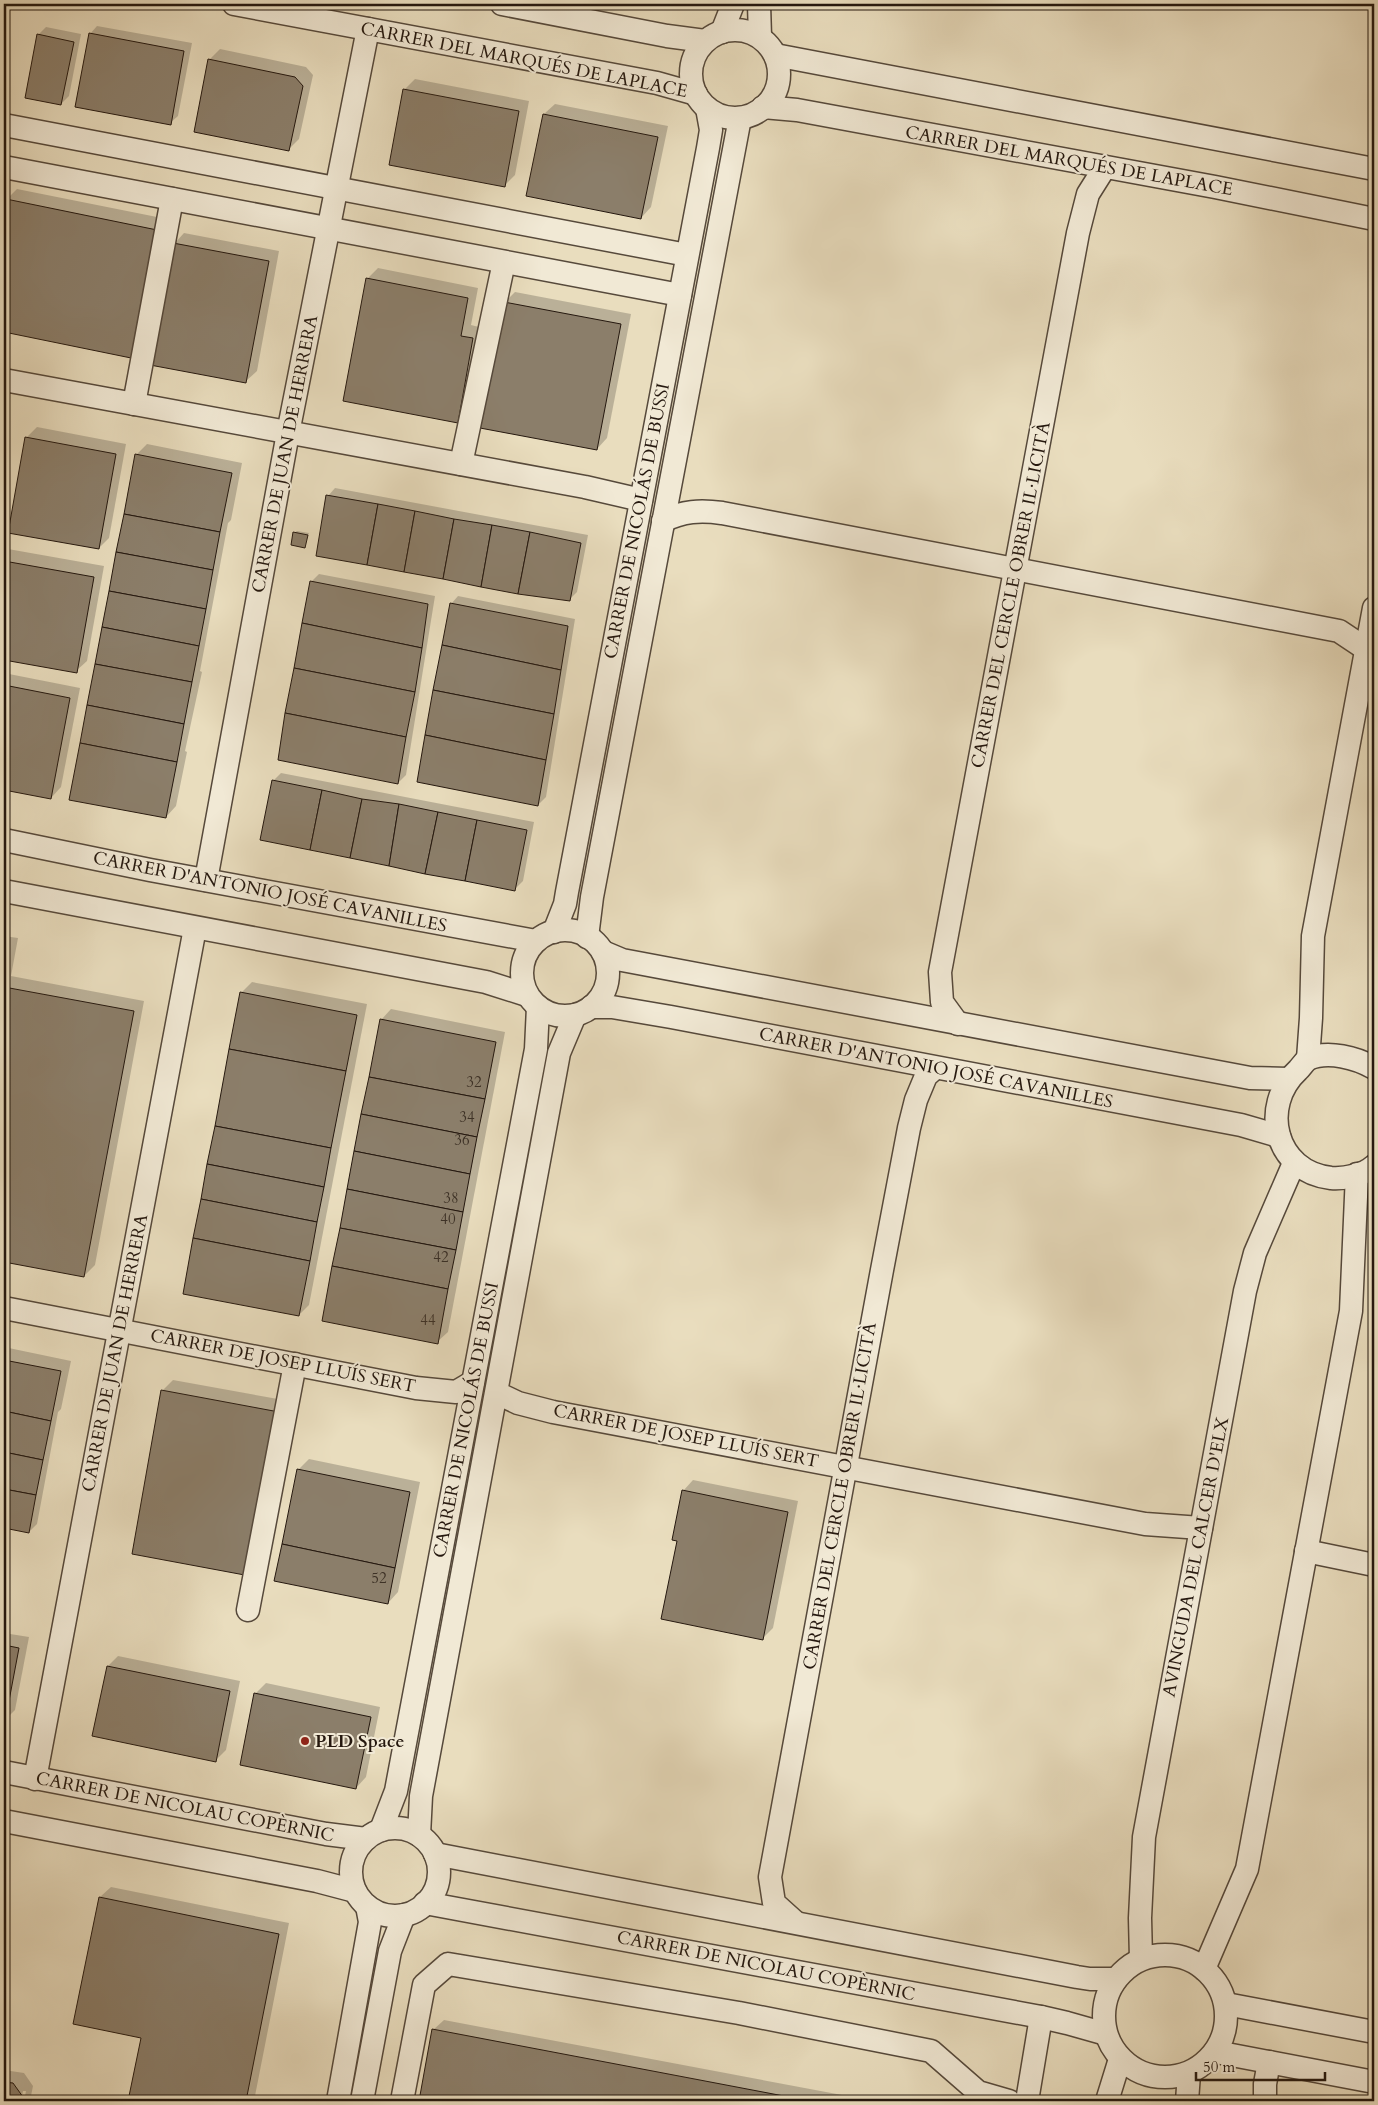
<svg xmlns="http://www.w3.org/2000/svg" width="1378" height="2105" font-family="Cardo,serif">
	<style>
		.shadow { fill: #0003 }
		.building { fill: #8b7e6a; stroke: #25180f }
		.lines { fill: none; stroke-linecap: round; stroke-linejoin: round }
		.minor-casing { stroke: #56493b; stroke-width: 25 }
		.minor { stroke: #f1e9d5; stroke-width: 22 }
		.poi-dot { fill: #8f2418; stroke: #f1e9d5; stroke-width: 2 }
		.labels { text-anchor: middle; dominant-baseline: central; stroke-width: 4; stroke-linejoin: round; paint-order: stroke }
		.number-label { font-size: 15px; fill: #3e3226 }
		.street-label { font-size: 18px; fill: #25180f; stroke: #f1e9d5 }
		.poi-label { font-size: 18px; font-weight: bold; fill: #25180f; stroke: #f1e9d5; text-anchor: start }
	</style>
	<rect width="100%" height="100%" fill="#e9ddbe"/>
	<filter id="stains"><feTurbulence type="fractalNoise" baseFrequency=".004" numOctaves="4"/><feColorMatrix values="0 0 0 0 .2 0 0 0 0 .09 0 0 0 0 .02 0 0 0 .5 -.17"/></filter>
	<radialGradient id="worn" r=".72"><stop offset=".6" stop-color="#630" stop-opacity="0"/><stop offset="1" stop-color="#630" stop-opacity=".3"/></radialGradient>
	<!-- shadow -->
	<g class="shadow">
		<polygon points="97,26 192,43 178,116 170,123 90,34"/>
		<polygon points="46,27 81,34 69,96 61,104 38,35"/>
		<polygon points="220,49 306,67 313,75 299,139 289,149 209,60"/>
		<polygon points="415,79 529,101 515,175 504,186 405,89"/>
		<polygon points="555,104 668,126 651,207 641,218 528,195 544,114"/>
		<polygon points="17,189 172,220 136,358 4,330 4,214 7,199"/>
		<polygon points="184,233 279,251 257,371 246,381 174,244"/>
		<polygon points="378,268 478,288 471,325 483,328 468,411 457,422 367,279"/>
		<polygon points="515,292 631,314 607,438 597,449 505,302"/>
		<polygon points="37,427 126,444 109,538 99,548 26,438"/>
		<polygon points="147,444 242,463 231,520 228,523 200,671 202,672 185,751 187,752 176,806 166,817 136,455"/>
		<polygon points="335,488 588,535 577,592 569,600 328,496"/>
		<polygon points="297,531 309,533 304,547 294,533"/>
		<polygon points="8,549 104,566 87,661 76,671 4,658 4,553"/>
		<polygon points="319,574 435,596 406,775 398,783 311,582"/>
		<polygon points="458,596 575,619 546,797 538,805 451,604"/>
		<polygon points="4,673 80,688 61,787 51,798 4,789"/>
		<polygon points="281,773 534,822 523,881 515,889 273,781"/>
		<polygon points="4,936 18,938 11,976 144,1001 95,1265 84,1276 4,1261"/>
		<polygon points="252,982 367,1004 309,1305 299,1315 241,993"/>
		<polygon points="391,1009 505,1032 448,1332 437,1342 381,1020"/>
		<polygon points="4,1347 71,1361 61,1409 58,1412 37,1524 29,1532 4,1527"/>
		<polygon points="173,1380 289,1401 133,1553 162,1391"/>
		<polygon points="309,1459 420,1482 398,1592 388,1603 298,1470"/>
		<polygon points="693,1480 798,1501 773,1628 763,1638 678,1540 683,1491"/>
		<polygon points="4,1633 29,1637 15,1710 4,1721"/>
		<polygon points="118,1656 240,1681 226,1750 216,1760 108,1666"/>
		<polygon points="266,1683 380,1707 366,1777 356,1788 255,1694"/>
		<polygon points="111,1887 289,1923 254,2101 130,2101 143,2037 100,1897"/>
		<polygon points="444,2020 874,2101 420,2101 433,2030"/>
		<polygon points="4,2070 24,2073 33,2086 30,2101 24,2101 26,2091 23,2091 21,2101 4,2101"/>
		<polygon points="70,2096 94,2101 65,2101"/>
	</g>
	<!-- building -->
	<g class="building">
		<polygon points="89,33 184,51 171,125 75,107"/>
		<polygon points="37,34 74,42 61,105 25,98"/>
		<polygon points="208,59 295,77 303,86 289,151 194,132"/>
		<polygon points="403,89 519,111 505,187 389,165"/>
		<polygon points="543,114 658,137 641,219 526,196"/>
		<polygon points="6,199 162,231 136,359 4,332 4,208"/>
		<polygon points="173,243 269,261 246,383 150,365"/>
		<polygon points="366,278 468,298 461,336 473,338 458,423 343,401"/>
		<polygon points="504,302 621,324 597,450 480,428"/>
		<polygon points="25,437 116,454 99,549 8,533"/>
		<polygon points="135,454 232,473 220,532 124,514"/>
		<polygon points="326,495 378,504 367,565 316,556"/>
		<polygon points="378,504 415,511 404,572 367,565"/>
		<polygon points="415,511 454,519 443,579 404,572"/>
		<polygon points="124,514 220,532 213,570 116,552"/>
		<polygon points="454,519 492,525 481,587 443,579"/>
		<polygon points="492,525 530,532 518,594 481,587"/>
		<polygon points="293,532 308,535 305,548 291,545"/>
		<polygon points="530,532 581,543 570,601 518,594"/>
		<polygon points="116,552 213,570 206,609 109,591"/>
		<polygon points="4,561 94,577 77,673 4,660"/>
		<polygon points="310,581 428,604 422,648 302,623"/>
		<polygon points="109,591 206,609 199,646 102,627"/>
		<polygon points="450,603 568,626 561,670 442,645"/>
		<polygon points="302,623 422,648 415,692 294,668"/>
		<polygon points="102,627 199,646 192,682 95,664"/>
		<polygon points="442,645 561,670 554,714 433,690"/>
		<polygon points="95,664 192,682 184,724 87,705"/>
		<polygon points="294,668 415,692 406,737 285,713"/>
		<polygon points="4,685 70,698 51,799 4,790"/>
		<polygon points="433,690 554,714 546,760 425,735"/>
		<polygon points="87,705 184,724 177,762 80,743"/>
		<polygon points="285,713 406,737 398,784 278,760"/>
		<polygon points="425,735 546,760 538,806 417,782"/>
		<polygon points="80,743 177,762 166,818 69,800"/>
		<polygon points="272,780 322,790 310,850 260,840"/>
		<polygon points="322,790 362,799 350,858 310,850"/>
		<polygon points="362,799 399,804 389,866 350,858"/>
		<polygon points="399,804 438,812 425,874 389,866"/>
		<polygon points="438,812 477,820 465,881 425,874"/>
		<polygon points="477,820 527,830 515,891 465,881"/>
		<polygon points="4,987 134,1011 84,1277 4,1262"/>
		<polygon points="240,992 357,1015 346,1071 229,1049"/>
		<polygon points="380,1019 496,1042 485,1099 369,1077"/>
		<polygon points="229,1049 346,1071 331,1148 215,1126"/>
		<polygon points="369,1077 485,1099 477,1137 361,1114"/>
		<polygon points="361,1114 477,1137 470,1174 354,1151"/>
		<polygon points="215,1126 331,1148 324,1187 207,1164"/>
		<polygon points="354,1151 470,1174 463,1212 347,1189"/>
		<polygon points="207,1164 324,1187 317,1222 201,1199"/>
		<polygon points="347,1189 463,1212 456,1250 340,1228"/>
		<polygon points="201,1199 317,1222 310,1261 193,1238"/>
		<polygon points="340,1228 456,1250 448,1289 332,1266"/>
		<polygon points="193,1238 310,1261 299,1316 183,1294"/>
		<polygon points="332,1266 448,1289 438,1344 322,1321"/>
		<polygon points="4,1360 61,1371 51,1421 4,1411"/>
		<polygon points="161,1390 279,1412 250,1576 132,1554"/>
		<polygon points="4,1411 51,1421 43,1460 4,1452"/>
		<polygon points="4,1452 43,1460 36,1495 4,1489"/>
		<polygon points="297,1469 410,1492 395,1568 282,1544"/>
		<polygon points="4,1489 36,1495 29,1533 4,1528"/>
		<polygon points="682,1490 788,1512 763,1640 661,1619 677,1541 672,1540"/>
		<polygon points="282,1544 395,1568 388,1604 274,1581"/>
		<polygon points="4,1645 19,1648 5,1722 4,1722"/>
		<polygon points="107,1666 230,1691 216,1762 92,1736"/>
		<polygon points="254,1693 371,1717 356,1789 240,1765"/>
		<polygon points="99,1897 279,1934 246,2101 128,2101 141,2038 73,2024"/>
		<polygon points="432,2029 810,2101 419,2101"/>
		<polygon points="4,2082 13,2083 23,2097 23,2101 4,2101"/>
	</g>
	<g class="lines">
		<defs>
			<g id="minor">
				<polyline points="234,4 657,83 696,94"/>
				<polyline points="502,4 667,36 705,41"/>
				<polyline points="759,4 760,37"/>
				<circle cx="735" cy="74" r="44"/>
				<polyline points="722,32 733,4"/>
				<polyline points="775,55 1374,169"/>
				<polyline points="763,107 797,110 1215,187 1374,219"/>
				<polyline points="4,125 687,255"/>
				<polyline points="4,167 680,295"/>
				<polyline points="4,380 585,487 641,500"/>
				<polyline points="134,404 172,199"/>
				<polyline points="461,464 504,262"/>
				<path d="M663 521C683 511 700 510 722 513L1339 631 1366 649"/>
				<polyline points="4,840 150,870 536,941"/>
				<polyline points="206,880 288,433 368,29"/>
				<polyline points="4,891 486,982 527,995"/>
				<circle cx="565" cy="973" r="43"/>
				<polyline points="554,932 565,904 567,892 708,148 711,130 707,108"/>
				<polyline points="587,937 592,897 740,118"/>
				<polyline points="603,952 622,960 1250,1078 1288,1079"/>
				<polyline points="591,1007 612,1007 671,1017 1241,1125 1279,1136"/>
				<polyline points="958,1024 942,1002 940,972 1078,233 1088,194 1105,167"/>
				<polyline points="1308,1059 1311,1018 1313,936 1374,608"/>
				<path d="M1374 1068C1357 1058 1328 1050 1308 1059 1305 1061 1301 1067 1298 1070 1259 1106 1275 1172 1331 1178 1345 1179 1364 1175 1374 1166"/>
				<polyline points="4,1308 416,1388 456,1392 473,1382"/>
				<polyline points="497,1393 518,1403 553,1412 1145,1524 1201,1528"/>
				<polyline points="1306,1551 1374,1565"/>
				<polyline points="248,1610 295,1364"/>
				<polyline points="4,1772 326,1834 366,1839"/>
				<polyline points="35,1779 195,928"/>
				<polyline points="4,1821 317,1881 355,1891"/>
				<circle cx="395" cy="1872" r="44"/>
				<polyline points="381,1830 396,1791 536,1049 538,1007"/>
				<polyline points="419,1835 421,1796 559,1053 575,1015"/>
				<polyline points="435,1854 1077,1977 1090,1979 1116,1979"/>
				<polyline points="425,1903 1041,2017 1067,2023 1106,2034"/>
				<polyline points="794,1921 774,1903 770,1877 882,1270 909,1128 916,1100 926,1076 935,1068"/>
				<circle cx="1165" cy="2016" r="61"/>
				<polyline points="1141,1959 1140,1918 1144,1837 1245,1291 1255,1253 1294,1163"/>
				<polyline points="1204,1969 1247,1869 1351,1311 1357,1174"/>
				<polyline points="1226,2004 1374,2032"/>
				<polyline points="1216,2052 1374,2082"/>
				<polyline points="338,2101 370,1922 367,1906"/>
				<polyline points="362,2101 390,1951 404,1915"/>
				<polyline points="402,2101 424,1985 448,1964 739,2013 931,2051 978,2092 1009,2101"/>
				<polyline points="1027,2101 1041,2017"/>
				<polyline points="1107,2101 1120,2059"/>
				<polyline points="1187,2101 1189,2074"/>
				<polyline points="1265,2101 1265,2084 1269,2062"/>
			</g>
		</defs>
		<!-- minor casing -->
		<use href="#minor" class="minor-casing"/>
		<!-- minor -->
		<use href="#minor" class="minor"/>
	</g>
	<!-- markers -->
	<circle class="poi-dot" cx="305" cy="1741" r="5"/>
	<g class="labels">
		<!-- number labels -->
		<g class="number-label">
			<text x="474" y="1082">32</text>
			<text x="467" y="1117">34</text>
			<text x="462" y="1140">36</text>
			<text x="451" y="1198">38</text>
			<text x="448" y="1219">40</text>
			<text x="441" y="1257">42</text>
			<text x="428" y="1320">44</text>
			<text x="379" y="1578">52</text>
		</g>
		<!-- street labels -->
		<g class="street-label">
			<text transform="translate(524 60) rotate(11)">CARRER DEL MARQUÉS DE LAPLACE</text>
			<text transform="translate(1069 161) rotate(10)">CARRER DEL MARQUÉS DE LAPLACE</text>
			<text transform="translate(285 454) rotate(-79)">CARRER DE JUAN DE HERRERA</text>
			<text transform="translate(637 521) rotate(-79)">CARRER DE NICOLÁS DE BUSSI</text>
			<text transform="translate(1011 595) rotate(-79)">CARRER DEL CERCLE OBRER IL·LICITÀ</text>
			<text transform="translate(270 892) rotate(11)">CARRER D'ANTONIO JOSÉ CAVANILLES</text>
			<text transform="translate(936 1068) rotate(11)">CARRER D'ANTONIO JOSÉ CAVANILLES</text>
			<text transform="translate(115 1353) rotate(-79)">CARRER DE JUAN DE HERRERA</text>
			<text transform="translate(283 1361) rotate(11)">CARRER DE JOSEP LLUÍS SERT</text>
			<text transform="translate(466 1420) rotate(-79)">CARRER DE NICOLÁS DE BUSSI</text>
			<text transform="translate(686 1436) rotate(11)">CARRER DE JOSEP LLUÍS SERT</text>
			<text transform="translate(840 1496) rotate(-80)">CARRER DEL CERCLE OBRER IL·LICITÀ</text>
			<text transform="translate(1196 1557) rotate(-79)">AVINGUDA DEL CALCER D'ELX</text>
			<text transform="translate(185 1807) rotate(11)">CARRER DE NICOLAU COPÈRNIC</text>
			<text transform="translate(766 1966) rotate(11)">CARRER DE NICOLAU COPÈRNIC</text>
		</g>
		<!-- poi labels -->
		<g class="poi-label">
			<text x="315" y="1741">PLD Space</text>
		</g>
	</g>
	<!-- margin -->
	<rect width="1378" height="2105" fill="none" stroke="#e9ddbe" stroke-width="20"/>
	<rect x="5" y="5" width="1368" height="2095" fill="none" stroke="#25180f" stroke-width="2.5"/>
	<rect x="10" y="10" width="1358" height="2085" fill="none" stroke="#25180f"/>
	<!-- scale -->
	<path d="M1196 2072v8h129v-8" fill="none" stroke="#25180f" stroke-width="2.5"/>
	<text x="1203" y="2072" font-size="15" fill="#25180f" stroke="#f1e9d5" stroke-width="4" paint-order="stroke">50 m</text>
	<rect width="100%" height="100%" filter="url(#stains)"/>
	<rect width="100%" height="100%" fill="url(#worn)"/>
</svg>
